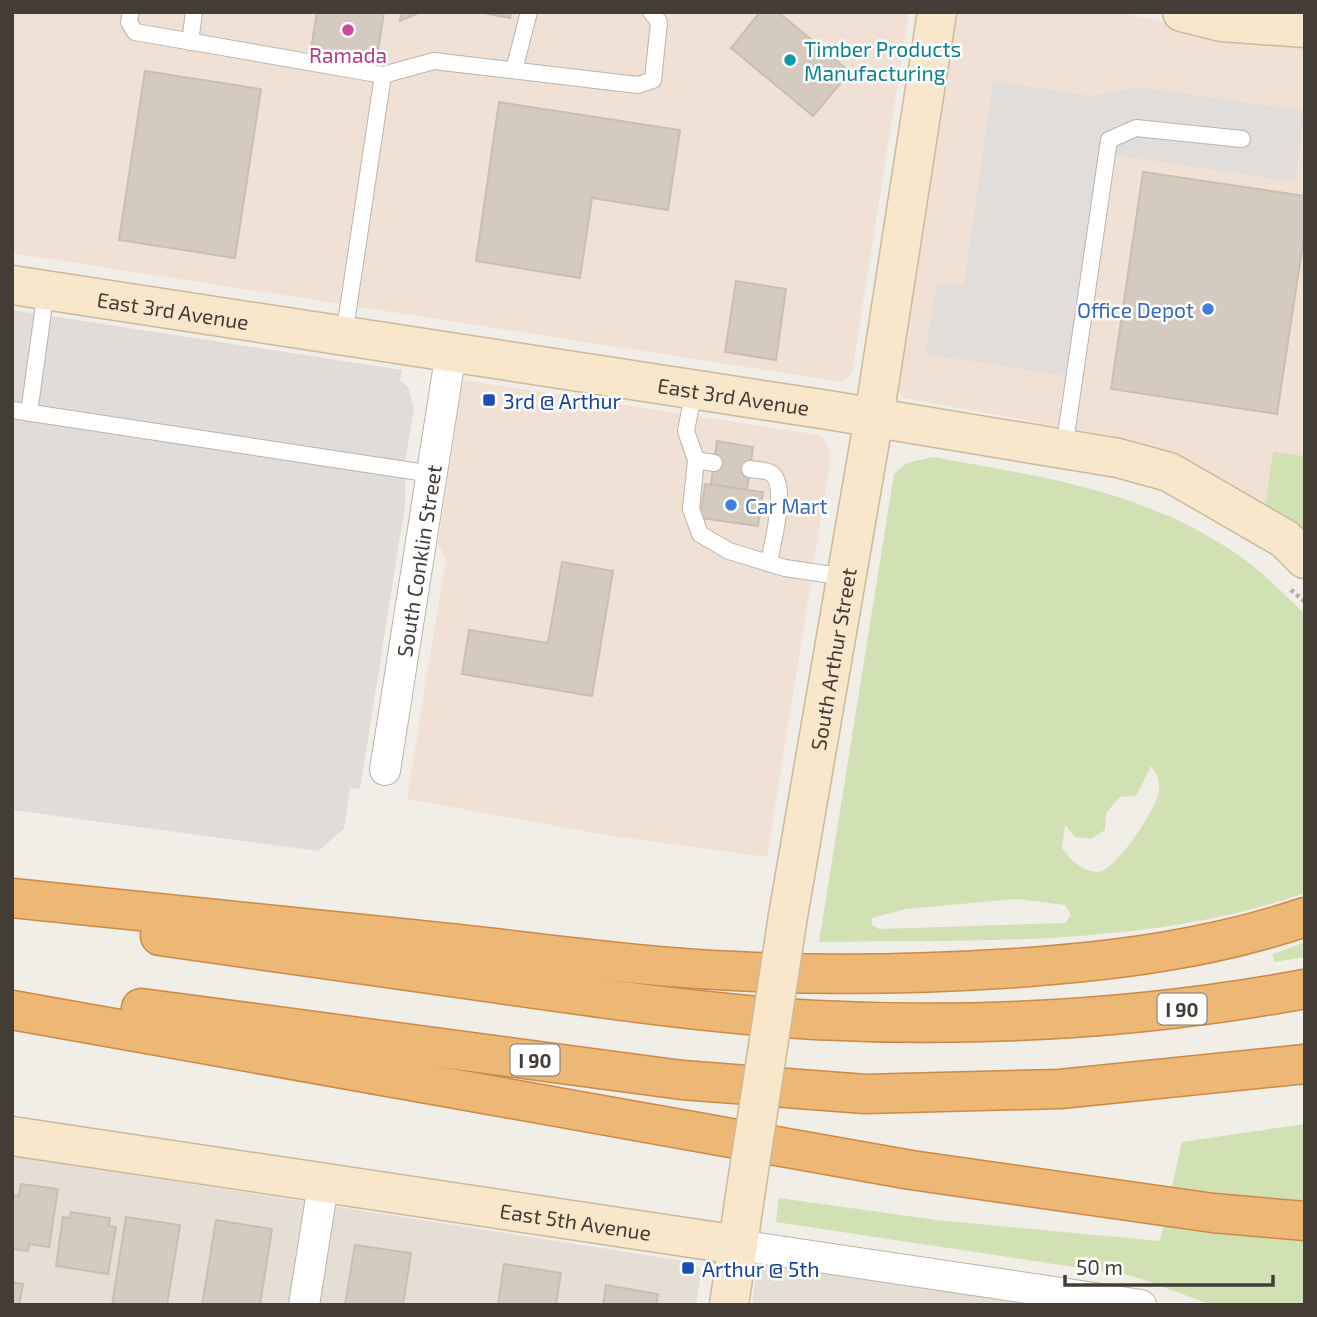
<svg xmlns="http://www.w3.org/2000/svg" width="1317" height="1317" font-family="'Exo 2',sans-serif">
	<style>
		.residential { fill: #e5ded5 }
		.commercial { fill: #f1e1d4 }
		.industrial { fill: #e1dcd8 }
		.green { fill: #d2e1b4; fill-rule: evenodd }
		.parking { fill: #e0dddb }
		.building { fill: #d4cac0; stroke: #cbbeb1; stroke-width: 2 }
		.lines { fill: none; stroke-linecap: round; stroke-linejoin: round }
		.lane-casing { stroke: #bcb3aa; stroke-width: 18 }
		.street-casing { stroke: #bcb3aa; stroke-width: 32 }
		.secondary-casing { stroke: #ccb99b; stroke-width: 41 }
		.highway-casing { stroke: #cb8a47; stroke-width: 41 }
		.path { stroke: #bcad9d; stroke-width: 4.5; stroke-dasharray: 3.5 3.5; stroke-linecap: butt }
		.lane { stroke: #fff; stroke-width: 16 }
		.street { stroke: #fff; stroke-width: 30 }
		.secondary { stroke: #f8e7ca; stroke-width: 38 }
		.highway { stroke: #edb775; stroke-width: 38 }
		.secondary-bridge-casing { stroke: #ccb99b; stroke-width: 41; stroke-linecap: butt }
		.secondary-bridge { stroke: #f8e7ca; stroke-width: 38 }
		.hotel-dot { fill: #d1479c; stroke: #fff; stroke-width: 2.5 }
		.culture-dot { fill: #0f9aa8; stroke: #fff; stroke-width: 2.5 }
		.shop-dot { fill: #3f7fe0; stroke: #fff; stroke-width: 2.5 }
		.transit-dot { fill: #1a4fb4; stroke: #fff; stroke-width: 2.5 }
		.labels { text-anchor: middle; dominant-baseline: central; stroke-width: 5; stroke-linejoin: round; paint-order: stroke }
		.shield { fill: #fff; stroke: #7b7772; stroke-width: 2 }
		.shield-label { font-size: 19px; font-weight: bold; fill: #433d36 }
		.culture-label { font-size: 21px; fill: #0d838f; stroke: #fff; text-anchor: start }
		.hotel-label { font-size: 21px; fill: #b23c85; stroke: #fff }
		.shop-label { font-size: 21px; fill: #366cbe; stroke: #fff; text-anchor: end }
		.street-label { font-size: 21px; fill: #433d36; stroke: #fff }
		.transit-label { font-size: 21px; fill: #164399; stroke: #fff; text-anchor: start }
	</style>
	<rect width="100%" height="100%" fill="#f1ede7"/>
	<!-- residential -->
	<g class="residential">
		<polygon points="12,1156 691,1262 698,1266 701,1273 696,1305 12,1305"/>
		<polygon points="764,1264 1067,1305 752,1305 756,1277"/>
	</g>
	<!-- commercial -->
	<g class="commercial">
		<polygon points="12,12 909,12 852,373 843,382 12,253"/>
		<polygon points="958,12 1117,12 1221,35 1305,47 1305,456 1273,453 1265,506 1177,459 1116,437 904,398 899,393 898,385"/>
		<polygon points="463,380 819,435 827,443 831,456 767,857 612,836 407,799 446,558 438,544"/>
	</g>
	<!-- industrial -->
	<polygon class="industrial" points="12,310 402,370 400,380 408,387 414,408 405,462 405,505 360,789 350,788 344,829 318,851 12,810"/>
	<!-- green -->
	<g class="green">
		<polygon points="1273,452 1305,456 1305,537 1265,506"/>
		<path d="M933 457C1042 477 1143 490 1237 554 1261 570 1283 594 1305 614V893C1148 947 983 940 819 942L894 474 907 463ZM1151 766C1157 775 1160 780 1159 791 1157 808 1115 873 1097 872 1081 871 1071 860 1062 848L1065 825 1075 837 1091 839 1105 830 1106 813 1120 797 1136 796ZM1016 899 1065 905 1071 915 1065 923 879 929 872 925V918L906 909Z"/>
		<polygon points="1305,942 1305,957 1274,962 1273,954"/>
		<polygon points="1305,1124 1305,1305 1212,1305 1133,1276 776,1222 779,1198 937,1220 1160,1241 1182,1142"/>
	</g>
	<!-- parking -->
	<polygon class="parking" points="993,81 1092,96 1139,87 1305,111 1295,182 1115,155 1081,378 925,354 937,283 964,285"/>
	<!-- building -->
	<g class="building">
		<polygon points="317,12 384,12 377,58 347,53 345,65 325,62 327,51 311,49"/>
		<polygon points="397,12 421,12 400,21 401,13"/>
		<polygon points="478,12 511,12 510,18"/>
		<polygon points="760,12 778,12 850,72 813,116 731,48"/>
		<polygon points="145,71 261,89 235,258 119,240"/>
		<polygon points="499,102 680,130 668,210 592,198 580,278 476,261"/>
		<polygon points="1143,172 1305,196 1305,230 1277,414 1111,389"/>
		<polygon points="736,281 786,289 776,360 725,352"/>
		<polygon points="717,441 753,447 747,490 711,484"/>
		<polygon points="705,484 763,492 758,526 700,518"/>
		<polygon points="562,562 613,571 592,696 462,674 469,630 548,643"/>
		<polygon points="21,1184 58,1189 49,1247 29,1244 28,1251 12,1249 12,1195 19,1196"/>
		<polygon points="71,1212 110,1218 109,1226 116,1227 108,1274 56,1266 63,1217 70,1218"/>
		<polygon points="126,1217 180,1225 167,1305 112,1305"/>
		<polygon points="216,1220 272,1229 260,1305 202,1305"/>
		<polygon points="355,1245 411,1253 403,1305 345,1305"/>
		<polygon points="504,1264 561,1273 556,1305 498,1305"/>
		<polygon points="12,1282 23,1284 19,1305 12,1305"/>
		<polygon points="606,1285 658,1294 656,1305 603,1305"/>
	</g>
	<g class="lines">
		<defs>
			<g id="lane">
				<polyline points="131,12 129,22 135,32 383,75"/>
				<polyline points="190,42 194,12"/>
				<polyline points="514,70 529,12"/>
				<polyline points="344,336 383,75 434,61 638,85 653,80 659,22 651,12"/>
				<polyline points="694,390 686,431 696,460 691,509 700,534 729,551 785,568 846,577"/>
				<polyline points="12,410 432,474"/>
				<polyline points="29,413 46,290"/>
				<polyline points="1064,449 1109,140 1136,128 1242,139"/>
				<polyline points="696,460 714,463"/>
				<path d="M750 469C756 470 766 470 771 473 789 485 772 544 769 563"/>
			</g>
			<g id="street">
				<path id="s1" d="M385 770 451 352"/>
				<polyline points="738,1245 1141,1305"/>
				<polyline points="304,1305 323,1185"/>
			</g>
			<g id="secondary">
				<polyline points="1182,12 1222,22 1305,28"/>
				<path id="s2" d="M12 285 828 410 1118 458 1169 472 1285 539 1305 559"/>
				<path id="s3" d="M788 916 874 417 937 12"/>
				<path id="s4" d="M12 1136 738 1245"/>
				<polyline points="729,1305 745,1196"/>
			</g>
			<g id="highway">
				<path d="M12 898C158 912 303 927 448 943 544 953 639 967 735 971 828 976 923 974 1016 968 1115 961 1210 949 1305 917"/>
				<path d="M160 936C271 952 382 967 493 983 599 998 707 1014 815 1020 978 1028 1143 1019 1305 989"/>
				<polyline points="141,1008 682,1080 865,1094 1060,1089 1305,1064"/>
				<polyline points="12,1010 911,1170 1213,1213 1305,1221"/>
			</g>
		</defs>
		<!-- lane casing -->
		<use href="#lane" class="lane-casing"/>
		<!-- street casing -->
		<use href="#street" class="street-casing"/>
		<!-- secondary casing -->
		<use href="#secondary" class="secondary-casing"/>
		<!-- highway casing -->
		<use href="#highway" class="highway-casing"/>
		<!-- path -->
		<polyline class="path" points="1291,590 1305,602"/>
		<!-- lane -->
		<use href="#lane" class="lane"/>
		<!-- street -->
		<use href="#street" class="street"/>
		<!-- secondary -->
		<use href="#secondary" class="secondary"/>
		<!-- highway -->
		<use href="#highway" class="highway"/>
		<defs>
			<polyline id="secondary-bridge" points="745,1196 788,916"/>
		</defs>
		<!-- secondary-bridge casing -->
		<use href="#secondary-bridge" class="secondary-bridge-casing"/>
		<!-- secondary-bridge -->
		<use href="#secondary-bridge" class="secondary-bridge"/>
	</g>
	<!-- markers -->
	<circle class="hotel-dot" cx="348" cy="30" r="7"/>
	<circle class="culture-dot" cx="790" cy="60" r="7"/>
	<g class="shop-dot">
		<circle cx="1208" cy="309" r="7"/>
		<circle cx="731" cy="505" r="7"/>
	</g>
	<g class="transit-dot">
		<rect x="482" y="393" width="14" height="14" rx="3.5"/>
		<rect x="681" y="1261" width="14" height="14" rx="3.5"/>
	</g>
	<g class="labels">
		<!-- shield labels -->
		<g class="shield">
			<rect x="1157.5" y="993.5" width="49" height="31" rx="5"/>
			<rect x="510.5" y="1044.5" width="49" height="31" rx="5"/>
		</g>
		<g class="shield-label">
			<text x="1182" y="1009">I 90</text>
			<text x="535" y="1060">I 90</text>
		</g>
		<!-- culture labels -->
		<g class="culture-label">
			<text x="804" y="48">Timber Products<tspan x="804" dy="24">Manufacturing</tspan></text>
		</g>
		<!-- hotel labels -->
		<g class="hotel-label">
			<text x="348" y="54">Ramada</text>
		</g>
		<!-- shop labels -->
		<g class="shop-label">
			<text x="1194" y="309">Office Depot</text>
			<text x="745" y="505" text-anchor="start">Car Mart</text>
		</g>
		<!-- street labels -->
		<g class="street-label">
			<text stroke="none"><textPath href="#s2" startOffset="163">East 3rd Avenue</textPath></text>
			<text stroke="none"><textPath href="#s2" startOffset="730">East 3rd Avenue</textPath></text>
			<text stroke="none"><textPath href="#s1" startOffset="212">South Conklin Street</textPath></text>
			<text stroke="none"><textPath href="#s3" startOffset="261">South Arthur Street</textPath></text>
			<text stroke="none"><textPath href="#s4" startOffset="570">East 5th Avenue</textPath></text>
		</g>
		<!-- transit labels -->
		<g class="transit-label">
			<text x="503" y="400">3rd @ Arthur</text>
			<text x="702" y="1268">Arthur @ 5th</text>
		</g>
	</g>
	<!-- border -->
	<rect width="1317" height="1317" fill="none" stroke="#433d36" stroke-width="28"/>
	<!-- scale -->
	<path d="M1065 1275v10h208v-10" fill="none" stroke="#433d36" stroke-width="3.5"/>
	<text x="1076" y="1275" font-size="21" fill="#433d36" stroke="#ffffff" stroke-width="5" paint-order="stroke">50 m</text>
</svg>
